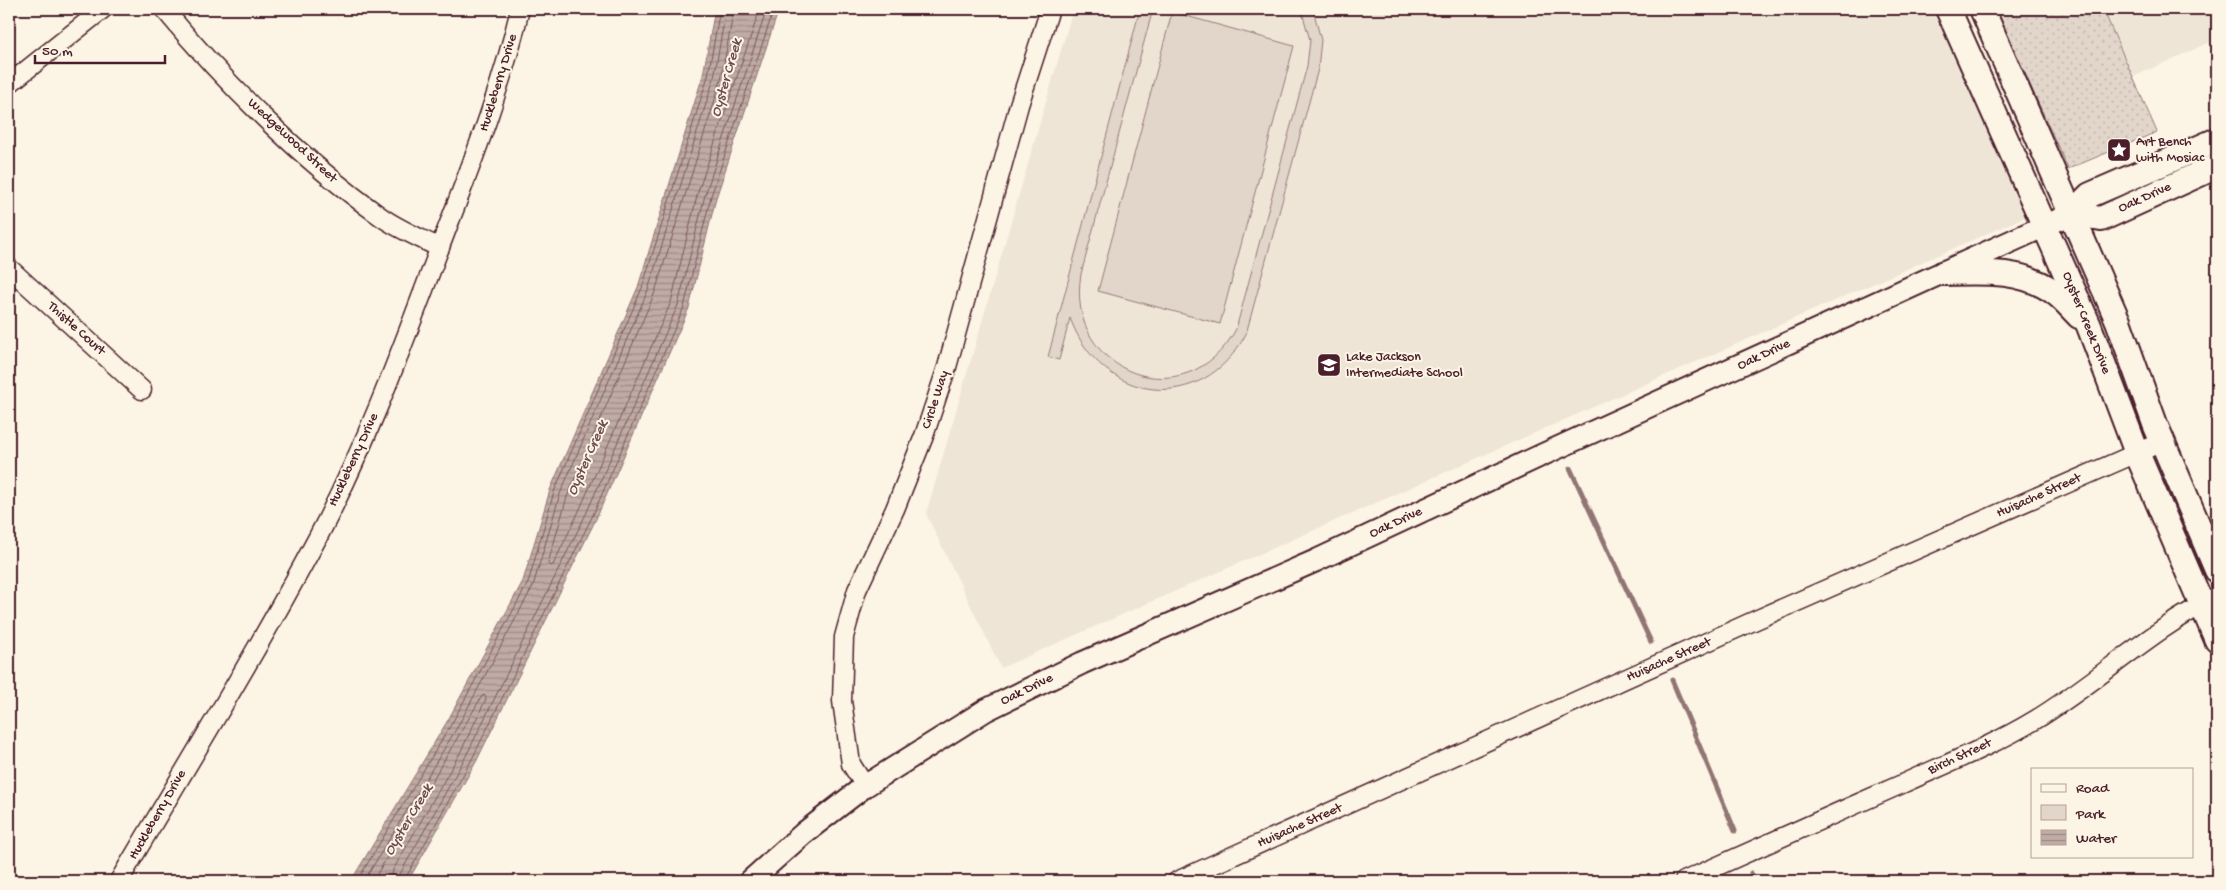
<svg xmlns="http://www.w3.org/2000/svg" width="2226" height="890" font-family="'Gochi Hand',sans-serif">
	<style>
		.built { fill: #eee5d7 }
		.green { fill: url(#green-dots); stroke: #967a7a }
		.pitch { fill: #e2d5ca; stroke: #967a7a }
		.water { fill: url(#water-rules); stroke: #917474 }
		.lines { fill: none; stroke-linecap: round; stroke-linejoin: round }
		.shore { stroke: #79575c; stroke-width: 1 }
		.stream { stroke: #917474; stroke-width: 5 }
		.minor-casing { stroke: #4a1f2b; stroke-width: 21 }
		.tertiary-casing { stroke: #4a1f2b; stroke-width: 25 }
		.secondary-casing { stroke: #4a1f2b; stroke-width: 28 }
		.minor { stroke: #fcf5e5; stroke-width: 18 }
		.tertiary { stroke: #fcf5e5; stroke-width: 21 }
		.secondary { stroke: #fcf5e5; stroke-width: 24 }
		.labels { text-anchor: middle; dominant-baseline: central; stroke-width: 4; stroke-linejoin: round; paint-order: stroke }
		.street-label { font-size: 14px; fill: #4a1f2b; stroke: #fcf5e5 }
		.poi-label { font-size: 14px; fill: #4a1f2b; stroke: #fcf5e5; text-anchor: start }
		.water-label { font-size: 15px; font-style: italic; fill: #6d4950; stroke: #fcf5e5 }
	</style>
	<defs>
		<pattern id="green-dots" width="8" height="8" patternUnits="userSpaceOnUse" patternTransform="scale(1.25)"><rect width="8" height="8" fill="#e2d5ca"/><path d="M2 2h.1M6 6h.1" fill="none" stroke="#c3b6ae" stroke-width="1.8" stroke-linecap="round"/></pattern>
		<pattern id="water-rules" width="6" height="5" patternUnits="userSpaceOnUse" patternTransform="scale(1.25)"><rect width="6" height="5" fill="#c0aca5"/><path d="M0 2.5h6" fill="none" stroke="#9e8b87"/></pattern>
	</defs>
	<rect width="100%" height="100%" fill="#fcf5e5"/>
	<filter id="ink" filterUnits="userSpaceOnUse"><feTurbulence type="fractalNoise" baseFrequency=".02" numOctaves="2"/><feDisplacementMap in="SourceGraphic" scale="10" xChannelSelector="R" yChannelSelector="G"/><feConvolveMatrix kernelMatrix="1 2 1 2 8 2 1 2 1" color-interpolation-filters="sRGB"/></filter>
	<g filter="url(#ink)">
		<!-- built -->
		<g class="built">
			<polygon points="1073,9 1935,9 2027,216 1001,668 926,514"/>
			<polygon points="2103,9 2217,9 2217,39 2133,77"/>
		</g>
		<!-- green -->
		<polygon class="green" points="1996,9 2103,9 2157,132 2068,169"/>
		<!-- pitch -->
		<g class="pitch">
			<path d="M1140 9H1153L1081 274C1064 374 1188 419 1236 329L1307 66 1310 40 1301 9H1313L1321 40 1318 69 1246 334C1202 417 1101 403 1070 318L1059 360 1048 357Z"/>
			<polygon points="1172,12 1294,46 1220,324 1098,291"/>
		</g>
		<!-- water -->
		<polygon class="water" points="715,9 779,9 716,198 689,308 596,519 476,762 408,881 351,881 448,720 523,581 550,490 638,287 703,75"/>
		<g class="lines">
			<!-- shore -->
			<g class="shore">
				<polyline points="734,9 721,80 655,292 567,497 548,563 550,566 553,565 579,511 671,302 698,192 760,9"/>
				<polyline points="357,881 452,723 528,583 554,492 642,288 708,76 720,9"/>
				<polyline points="364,881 458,726 533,586 560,494 648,290 714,78 726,9"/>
				<polyline points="373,881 482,696 485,695 486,699 460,753 393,870 391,881"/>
				<polyline points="398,881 400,874 466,756 586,514 678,305 705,195 767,9"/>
				<polyline points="404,881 472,759 592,517 684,307 711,196 774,9"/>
			</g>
			<!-- stream -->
			<g class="stream">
				<polyline points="1570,468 1651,642"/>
				<polyline points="1672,680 1735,831"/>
				<polyline points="1751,873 1755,881"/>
			</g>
			<defs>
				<g id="minor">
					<path d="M164 9C224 82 302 160 380 216 398 229 420 238 440 248"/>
					<polyline points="9,84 103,9"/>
					<polyline points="9,268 142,390"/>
					<polyline points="865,786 851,764 842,701 844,637 857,590 895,509 924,436 947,367 1019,105 1050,9"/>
					<path d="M119 881C186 767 256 654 318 537 367 444 403 345 440 247 470 168 501 91 520 9"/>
					<polyline points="1177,881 1758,619 2162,442"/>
					<path d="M1684 881C1756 849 1829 816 1902 784 1946 764 1994 745 2035 720 2098 682 2151 629 2217 597"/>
				</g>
				<polyline id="tertiary" points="750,881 804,833 865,786 986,710 1082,663 1315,561 1542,455 2071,214"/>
				<g id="secondary">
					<polyline points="1948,9 2089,326 2137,453 2217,640"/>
					<polyline points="1982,9 2118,321 2155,424 2217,570"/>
					<polyline points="2071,214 2090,195 2217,140"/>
					<polyline points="2071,214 2101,219 2217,166"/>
					<path d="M1944 273C1981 272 2022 269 2054 292 2063 298 2071 308 2079 316"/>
				</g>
			</defs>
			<!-- minor casing -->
			<use href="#minor" class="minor-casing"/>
			<!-- tertiary casing -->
			<use href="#tertiary" class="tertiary-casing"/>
			<!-- secondary casing -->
			<use href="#secondary" class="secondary-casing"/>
			<!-- minor -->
			<use href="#minor" class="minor"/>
			<!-- tertiary -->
			<use href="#tertiary" class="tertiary"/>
			<!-- secondary -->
			<use href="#secondary" class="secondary"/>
		</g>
	</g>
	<!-- icons -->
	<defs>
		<symbol id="sight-square" viewBox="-11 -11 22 22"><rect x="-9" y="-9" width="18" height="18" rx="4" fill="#4a1f2b" stroke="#fcf5e5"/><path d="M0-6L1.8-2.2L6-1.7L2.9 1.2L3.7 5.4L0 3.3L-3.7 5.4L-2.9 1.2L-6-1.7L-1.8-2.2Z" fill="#fff"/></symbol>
		<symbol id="school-square" viewBox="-11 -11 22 22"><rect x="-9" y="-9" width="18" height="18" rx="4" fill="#4a1f2b" stroke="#fcf5e5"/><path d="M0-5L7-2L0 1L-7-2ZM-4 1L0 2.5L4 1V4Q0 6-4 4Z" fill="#fff"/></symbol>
	</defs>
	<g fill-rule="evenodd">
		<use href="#sight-square" x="2105" y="136" width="28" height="28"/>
		<use href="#school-square" x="1315" y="351" width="28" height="28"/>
	</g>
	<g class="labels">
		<!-- street labels -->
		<g class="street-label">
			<text transform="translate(499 83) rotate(-73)">Huckleberry Drive</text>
			<text transform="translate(292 141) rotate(43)">Wedgewood Street</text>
			<text transform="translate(2145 198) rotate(-24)">Oak Drive</text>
			<text transform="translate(2086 323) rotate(68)">Oyster Creek Drive</text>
			<text transform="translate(76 329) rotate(42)">Thistle Court</text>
			<text transform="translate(1764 355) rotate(-25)">Oak Drive</text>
			<text transform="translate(936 400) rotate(-72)">Circle Way</text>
			<text transform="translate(354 460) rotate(-65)">Huckleberry Drive</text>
			<text transform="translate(2039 496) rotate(-24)">Huisache Street</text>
			<text transform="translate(1396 523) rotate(-25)">Oak Drive</text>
			<text transform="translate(1669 660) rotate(-24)">Huisache Street</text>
			<text transform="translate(1027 690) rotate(-26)">Oak Drive</text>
			<text transform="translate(1960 757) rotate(-25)">Birch Street</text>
			<text transform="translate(158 815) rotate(-60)">Huckleberry Drive</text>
			<text transform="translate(1300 826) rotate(-24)">Huisache Street</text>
		</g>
		<!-- poi labels -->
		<g class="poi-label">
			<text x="2136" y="142">Art Bench<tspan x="2136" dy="16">with Mosiac</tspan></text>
			<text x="1346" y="357">Lake Jackson<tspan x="1346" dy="16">Intermediate School</tspan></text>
		</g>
		<!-- water labels -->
		<g class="water-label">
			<text transform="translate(727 78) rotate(-74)">Oyster Creek</text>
			<text transform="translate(588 458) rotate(-66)">Oyster Creek</text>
			<text transform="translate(409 820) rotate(-59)">Oyster Creek</text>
		</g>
	</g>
	<!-- margin -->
	<rect width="2226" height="890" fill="none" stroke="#fcf5e5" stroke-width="30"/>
	<rect x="15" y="15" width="2196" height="860" fill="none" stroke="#4a1f2b" stroke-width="2" filter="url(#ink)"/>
	<!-- legend -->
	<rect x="2031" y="768" width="162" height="90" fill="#fcf5e5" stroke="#b59f9b"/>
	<rect x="2041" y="784" width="25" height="8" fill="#fcf5e5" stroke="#b59f9b"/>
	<text x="2076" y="792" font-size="15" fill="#4a1f2b">Road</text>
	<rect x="2041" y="805" width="25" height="15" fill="#e2d5ca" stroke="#b59f9b"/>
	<text x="2076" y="818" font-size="15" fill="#4a1f2b">Park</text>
	<rect x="2041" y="830" width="25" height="15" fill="url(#water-rules)" stroke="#b59f9b"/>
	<text x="2076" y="842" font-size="15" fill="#4a1f2b">Water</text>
	<!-- scale -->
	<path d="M35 55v8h130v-8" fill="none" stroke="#4a1f2b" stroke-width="2.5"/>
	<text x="42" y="55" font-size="15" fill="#4a1f2b" stroke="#fcf5e5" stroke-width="4" paint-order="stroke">50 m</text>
</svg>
